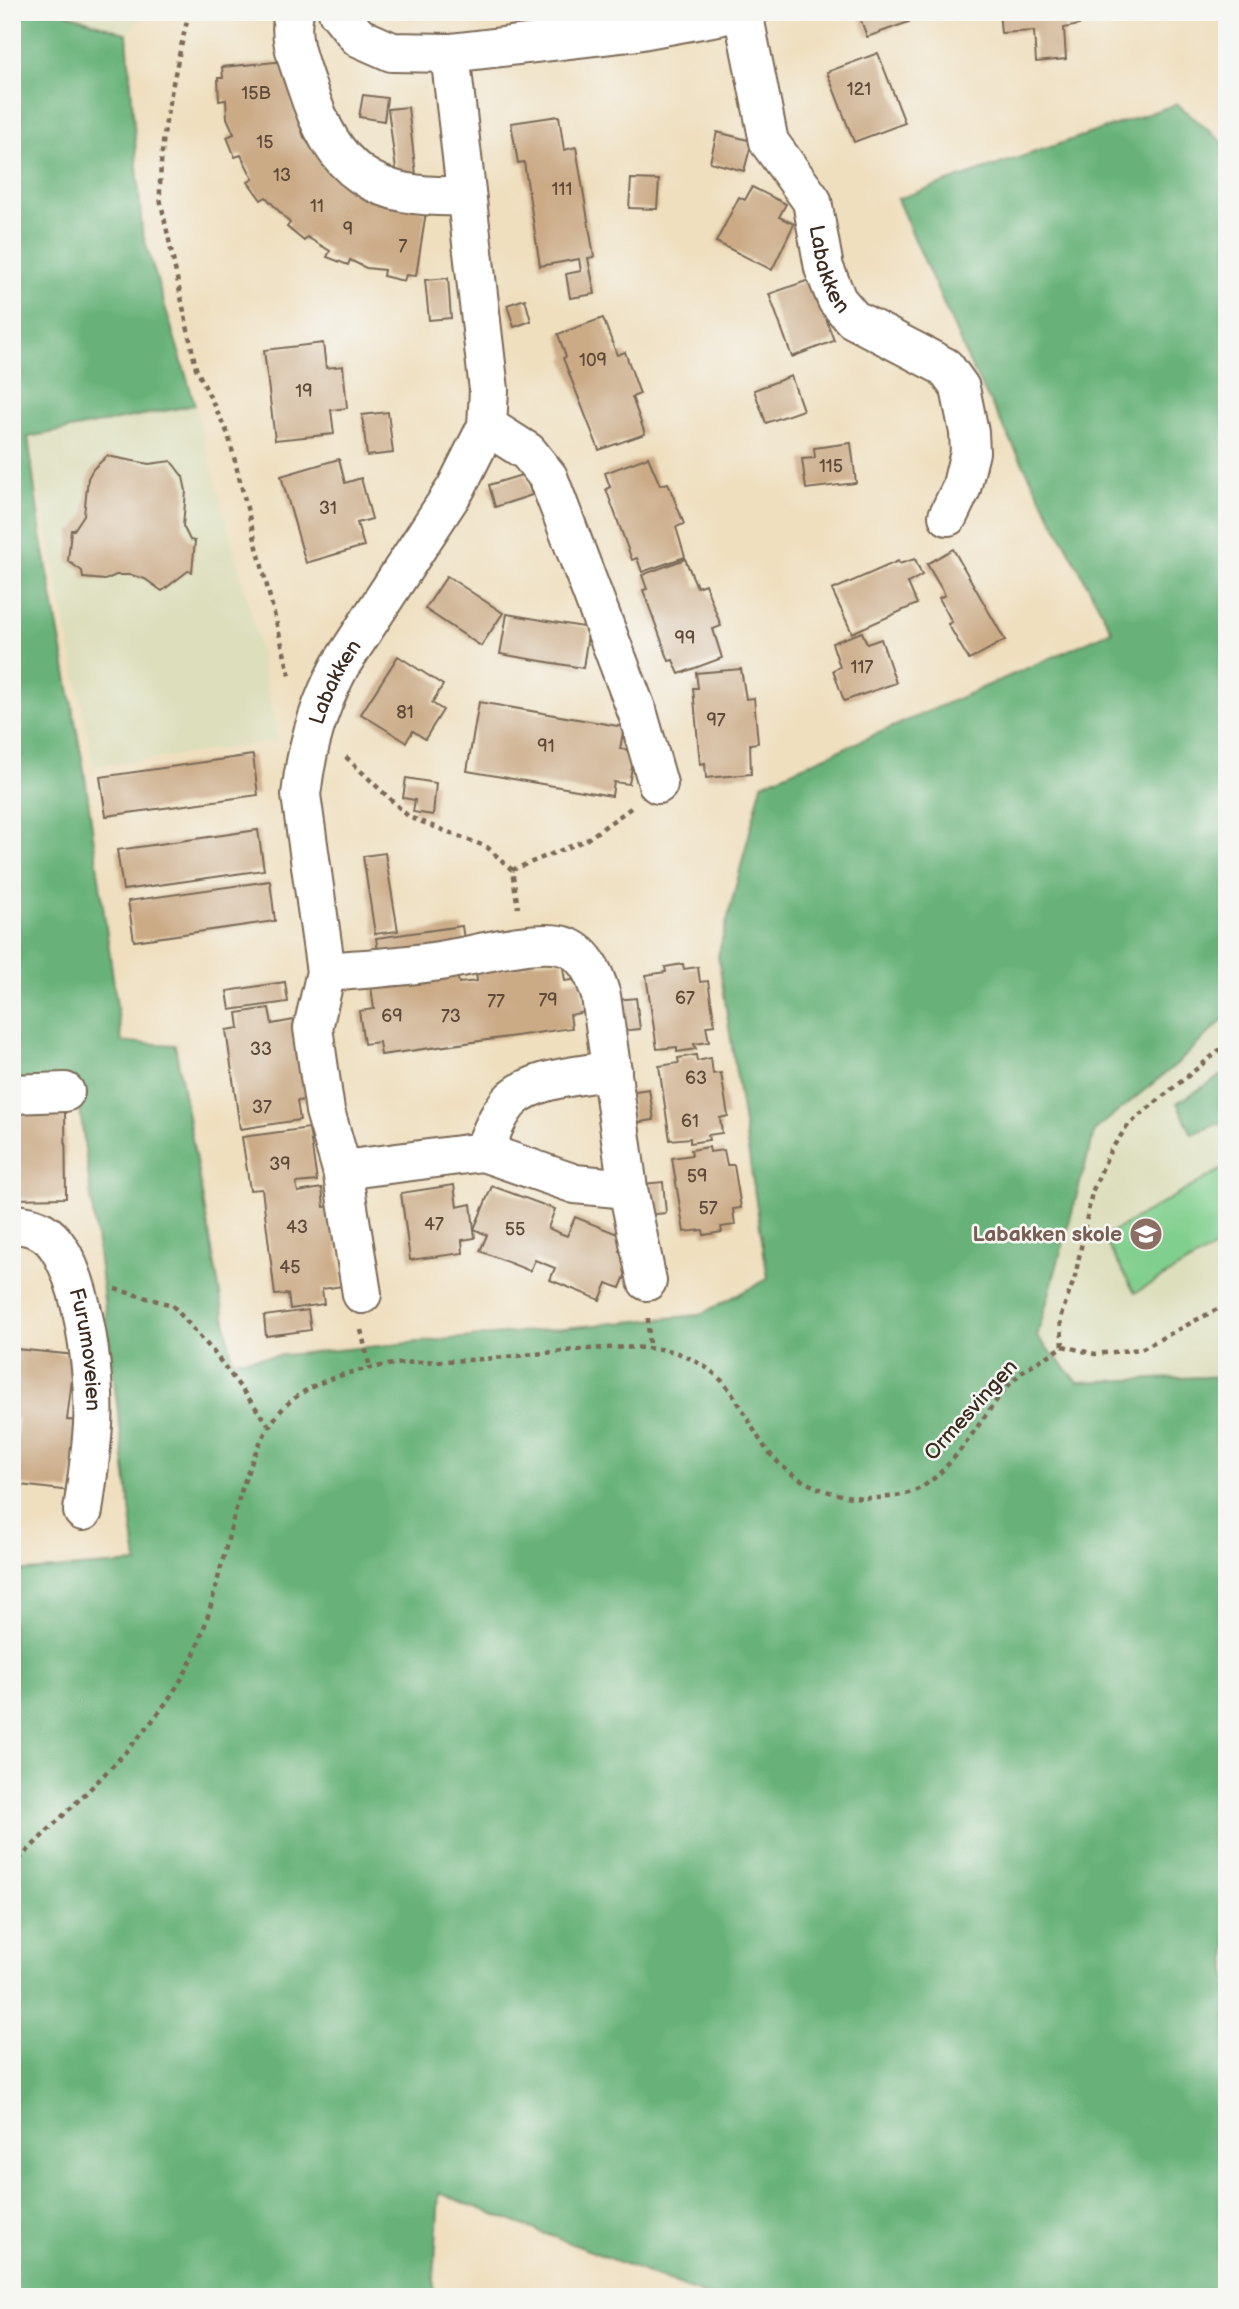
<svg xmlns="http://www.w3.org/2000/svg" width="1239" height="2309" font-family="'Balsamiq Sans',sans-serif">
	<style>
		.built { fill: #dddebc }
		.green { fill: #81cf8e; stroke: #5e7c56; stroke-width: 2 }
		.forest { fill: #68b279; stroke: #526e4c; stroke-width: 2 }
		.building { fill: #cbaa86 }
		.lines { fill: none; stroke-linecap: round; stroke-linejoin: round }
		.minor-casing { stroke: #7a6956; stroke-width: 42 }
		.path { stroke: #7a6956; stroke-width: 4.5; stroke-dasharray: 5 5; stroke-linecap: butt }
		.minor { stroke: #fff; stroke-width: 38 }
		.labels { text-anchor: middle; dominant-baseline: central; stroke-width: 5; stroke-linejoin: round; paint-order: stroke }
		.number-label { font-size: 18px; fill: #5f4a38 }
		.street-label { font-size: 21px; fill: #3b2a1e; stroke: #f6f6f2 }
		.education-label { font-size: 21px; font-weight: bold; fill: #785e54; stroke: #f6f6f2; text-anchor: end }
	</style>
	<rect width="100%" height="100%" fill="#f6f6f2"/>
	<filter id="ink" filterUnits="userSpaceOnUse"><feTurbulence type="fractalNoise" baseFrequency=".0143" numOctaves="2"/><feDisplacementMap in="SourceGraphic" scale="14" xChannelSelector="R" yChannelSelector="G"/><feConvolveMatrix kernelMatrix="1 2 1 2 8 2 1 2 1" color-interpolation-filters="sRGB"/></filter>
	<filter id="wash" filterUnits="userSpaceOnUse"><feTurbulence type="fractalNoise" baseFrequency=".00686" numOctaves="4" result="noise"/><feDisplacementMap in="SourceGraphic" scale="28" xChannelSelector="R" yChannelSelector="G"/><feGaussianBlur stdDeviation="1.57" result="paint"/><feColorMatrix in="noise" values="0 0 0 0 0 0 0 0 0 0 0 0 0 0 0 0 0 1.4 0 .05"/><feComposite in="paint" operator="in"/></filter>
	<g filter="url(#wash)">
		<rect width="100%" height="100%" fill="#efdfbf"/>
		<!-- built -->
		<g class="built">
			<polygon points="62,12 146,12 127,34"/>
			<polygon points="195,405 255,627 278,741 94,767 28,437"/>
			<polygon points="1227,1016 1227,1376 1077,1382 1037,1337 1095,1130 1178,1063"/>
		</g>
		<!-- green -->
		<polygon class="green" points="1226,1167 1227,1241 1135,1293 1103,1237"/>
		<!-- forest -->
		<g class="forest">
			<polygon points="12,12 62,12 127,34 142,231 195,405 28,437 41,535 84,770 122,1042 175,1045 232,1360 699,1315 768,1279 718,956 762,784 1112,631 971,366 897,199 1177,104 1227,146 1227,1016 1178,1063 1095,1130 1037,1337 1078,1382 1227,1376 1227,2297 710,2297 439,2193 433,2297 12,2297 12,1572 137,1563 77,1085 12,1083"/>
			<polygon points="1227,1072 1227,1126 1218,1124 1192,1134 1177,1103"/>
		</g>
		<g id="blocks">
			<!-- building -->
			<g class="building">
				<polygon points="858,12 905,12 909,22 867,37"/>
				<polygon points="999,12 1077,12 1079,25 1064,28 1066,59 1036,62 1034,31 1001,33"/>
				<polygon points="878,53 905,123 854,142 827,72"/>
				<polygon points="287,61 292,103 304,137 325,167 353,190 426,212 416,276 406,275 404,281 383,276 384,270 366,268 350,260 348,265 327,257 330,251 307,237 304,241 287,227 290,223 266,197 261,200 248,182 253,179 241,155 235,157 227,137 234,134 227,118 226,100 219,101 218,78 223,78 222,67"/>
				<polygon points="363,95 387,98 384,121 359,117"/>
				<polygon points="408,107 416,175 397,178 388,109"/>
				<polygon points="559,116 564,150 576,147 594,257 588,258 595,294 570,298 566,274 581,271 579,259 540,266 524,162 518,163 511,123"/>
				<polygon points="717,132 752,141 744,171 710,162"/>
				<polygon points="631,179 659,180 657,209 629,208"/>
				<polygon points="752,187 786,204 779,217 794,224 772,270 716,242 739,197 745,200"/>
				<polygon points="448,278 451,318 429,320 425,280"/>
				<polygon points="812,279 834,341 792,357 769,294"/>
				<polygon points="525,299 531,321 514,327 507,305"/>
				<polygon points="603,318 617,355 625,352 640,394 632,397 645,434 599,450 563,358 566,357 558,334"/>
				<polygon points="323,343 326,368 343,366 347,408 331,410 334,434 275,440 264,350"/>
				<polygon points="791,376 803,410 766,423 754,390"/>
				<polygon points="388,412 393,453 367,456 362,415"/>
				<polygon points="851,443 856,483 806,489 802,459 815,458 814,448"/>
				<polygon points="107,456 149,464 171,461 183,477 186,491 183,526 190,540 195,541 192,572 188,571 162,591 145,579 131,575 116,575 105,580 83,578 82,571 68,561 71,530 74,530 84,515 88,478 93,469"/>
				<polygon points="648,457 660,485 668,483 684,524 676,527 685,557 642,572 637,558 632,560 606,489 610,487 605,473"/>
				<polygon points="339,459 345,483 361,478 372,519 357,523 364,546 306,563 281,476"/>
				<polygon points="525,474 532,495 495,507 489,485"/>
				<polygon points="953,549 1005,640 969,660 948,624 952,622 939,598 945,595 927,564"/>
				<polygon points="685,559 697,587 705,584 721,626 713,629 722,658 679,674 673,660 669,661 643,590 647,589 642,575"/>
				<polygon points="915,559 922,575 908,583 917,604 852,633 832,590 898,561 899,564"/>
				<polygon points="447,576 503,613 481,646 425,609"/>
				<polygon points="507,614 589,628 583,668 500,654"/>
				<polygon points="862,632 867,644 881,639 896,683 844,701 833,670 840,667 832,643"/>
				<polygon points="398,656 443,685 432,703 443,710 425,739 413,731 406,742 361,714"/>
				<polygon points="741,669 746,699 754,698 756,721 758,743 750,744 751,774 706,778 705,763 700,764 693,688 698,688 696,673"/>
				<polygon points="479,702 624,727 620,749 635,751 629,784 614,782 612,796 467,771"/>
				<polygon points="253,755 258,795 106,816 100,777"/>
				<polygon points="406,778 436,783 433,815 413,812 415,800 403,798"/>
				<polygon points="258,830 264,870 123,890 117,850"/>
				<polygon points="385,853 398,931 375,934 363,856"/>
				<polygon points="270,881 275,921 134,941 128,901"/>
				<polygon points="462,926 465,946 379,958 376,938"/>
				<polygon points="562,960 565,981 580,979 585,1012 570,1015 572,1028 381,1055 379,1042 364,1044 359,1011 374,1009 371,987 457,975 459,983 477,981 476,973 526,965 526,962"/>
				<polygon points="683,964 684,969 698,967 700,982 708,981 715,1025 706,1026 709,1042 694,1044 696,1049 677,1052 677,1047 657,1049 646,975 666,972 665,967"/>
				<polygon points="285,982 288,1002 230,1010 227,991"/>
				<polygon points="636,998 640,1029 620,1031 616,1000"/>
				<polygon points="269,1008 272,1024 294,1020 306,1100 297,1101 300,1120 240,1129 226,1030 239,1028 237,1013"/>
				<polygon points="696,1055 697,1061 711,1058 713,1074 721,1073 728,1116 720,1118 722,1133 708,1135 709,1140 690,1143 690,1138 670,1140 659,1066 679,1063 678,1058"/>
				<polygon points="649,1089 654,1120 633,1123 629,1092"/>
				<polygon points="65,1111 66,1198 12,1199 12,1112"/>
				<polygon points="309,1128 317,1181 296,1183 298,1192 322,1188 324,1207 332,1206 343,1286 322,1289 324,1304 290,1309 288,1294 275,1295 262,1189 250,1190 242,1137"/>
				<polygon points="709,1147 710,1152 724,1150 727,1165 734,1165 741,1208 733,1209 735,1225 721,1227 722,1232 704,1235 703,1230 684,1232 672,1158 692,1155 691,1150"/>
				<polygon points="663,1182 666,1213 647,1215 643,1184"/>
				<polygon points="454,1185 457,1207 471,1204 475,1238 462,1240 463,1253 410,1260 401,1193"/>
				<polygon points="492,1186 555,1209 548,1228 557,1232 567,1236 575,1217 625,1237 619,1251 633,1257 620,1288 607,1283 600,1300 550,1280 555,1268 535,1260 530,1271 480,1251 487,1235 474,1229"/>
				<polygon points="308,1310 311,1330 266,1336 264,1316"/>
				<polygon points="16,1349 75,1355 67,1420 78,1421 70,1491 12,1484 18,1419 12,1418"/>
			</g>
		</g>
	</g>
	<g filter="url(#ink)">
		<use href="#blocks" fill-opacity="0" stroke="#7a6956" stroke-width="2"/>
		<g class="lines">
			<defs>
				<g id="minor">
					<path d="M294 12C288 38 298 61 306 85 334 173 373 200 466 196"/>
					<polyline points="338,12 358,37 392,52 450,53 630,32 739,12"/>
					<path id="s1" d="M743 12 769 142 812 201 824 268 837 300 853 319 945 367 960 388 969 432 970 452 961 489 948 516"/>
					<polyline points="487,426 528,452 548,477 638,714 658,784"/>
					<path d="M326 972C361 969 397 967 432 962 466 958 529 939 560 945 585 950 595 975 601 996L628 1189 647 1281"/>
					<polyline points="12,1094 65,1092"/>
					<polyline points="483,1152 575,1184 628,1189"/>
					<path d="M342 1170 483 1152C491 1134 498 1113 512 1099 536 1077 582 1076 612 1070"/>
					<path id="s2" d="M12 1224C22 1224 35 1227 43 1232 83 1256 96 1382 93 1425 91 1454 87 1482 83 1511"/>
					<path id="s3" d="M362 1294 342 1170 325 1111 313 1028 326 972 301 795C306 749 318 707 340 666L456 488 487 426 489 390 450 53"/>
				</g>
			</defs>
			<!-- minor casing -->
			<use href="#minor" class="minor-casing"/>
			<!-- path -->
			<g class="path">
				<path d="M189 12C175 73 159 136 160 198L196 368 228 434 290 676"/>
				<polyline points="346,757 409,817 487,847 512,870 518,908"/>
				<polyline points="512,870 586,840 631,808"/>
				<polyline points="115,1289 172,1305 212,1350 268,1424"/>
				<polyline points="648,1318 649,1348"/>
				<polyline points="361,1330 370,1368"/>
				<polyline points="1063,1346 1060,1318 1075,1277 1092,1192 1110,1151 1129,1124 1227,1044"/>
				<polyline points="1063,1346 1095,1354 1141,1349 1227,1304"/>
				<path d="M12 1867C69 1806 148 1742 187 1669 227 1594 231 1450 292 1400 313 1383 341 1374 366 1369 403 1360 446 1362 483 1359 539 1355 613 1342 666 1350 678 1352 690 1358 700 1364 733 1382 742 1413 762 1443 792 1489 853 1507 905 1494 952 1483 985 1404 1020 1374 1032 1362 1050 1357 1063 1346"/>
			</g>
			<!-- minor -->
			<use href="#minor" class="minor"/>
		</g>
	</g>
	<!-- icons -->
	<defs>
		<symbol id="school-disc" viewBox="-11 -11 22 22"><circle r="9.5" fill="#8d6e63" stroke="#f6f6f2"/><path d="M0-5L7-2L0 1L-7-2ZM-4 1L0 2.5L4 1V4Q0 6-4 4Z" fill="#fff"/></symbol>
	</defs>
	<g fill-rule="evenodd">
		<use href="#school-disc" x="1127" y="1215" width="38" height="38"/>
	</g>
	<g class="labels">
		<!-- number labels -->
		<g class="number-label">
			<text x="859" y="89">121</text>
			<text x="256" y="93">15B</text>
			<text x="265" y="142">15</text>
			<text x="282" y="175">13</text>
			<text x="562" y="189">111</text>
			<text x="317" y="206">11</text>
			<text x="348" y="229">9</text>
			<text x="403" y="246">7</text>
			<text x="593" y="360">109</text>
			<text x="304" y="391">19</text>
			<text x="831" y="466">115</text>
			<text x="328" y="508">31</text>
			<text x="685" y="638">99</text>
			<text x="862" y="667">117</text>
			<text x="405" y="712">81</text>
			<text x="716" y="720">97</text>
			<text x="546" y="746">91</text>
			<text x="685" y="998">67</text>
			<text x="548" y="1000">79</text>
			<text x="496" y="1001">77</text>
			<text x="392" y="1016">69</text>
			<text x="451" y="1016">73</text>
			<text x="261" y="1049">33</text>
			<text x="696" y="1078">63</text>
			<text x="262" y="1107">37</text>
			<text x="690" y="1121">61</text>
			<text x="280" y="1164">39</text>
			<text x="697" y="1176">59</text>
			<text x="708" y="1208">57</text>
			<text x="434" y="1224">47</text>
			<text x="297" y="1227">43</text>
			<text x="515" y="1229">55</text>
			<text x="290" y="1267">45</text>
		</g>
		<!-- street labels -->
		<g class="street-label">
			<text stroke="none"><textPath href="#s1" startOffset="276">Labakken</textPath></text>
			<text stroke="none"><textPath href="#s3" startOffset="626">Labakken</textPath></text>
			<text stroke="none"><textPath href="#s2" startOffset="161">Furumoveien</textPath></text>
			<text transform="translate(971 1410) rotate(-48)">Ormesvingen</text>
		</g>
		<!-- education labels -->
		<g class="education-label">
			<text x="1122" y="1234">Labakken skole</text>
		</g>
	</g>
	<!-- margin -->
	<rect width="1239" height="2309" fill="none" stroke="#f6f6f2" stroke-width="42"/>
</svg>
